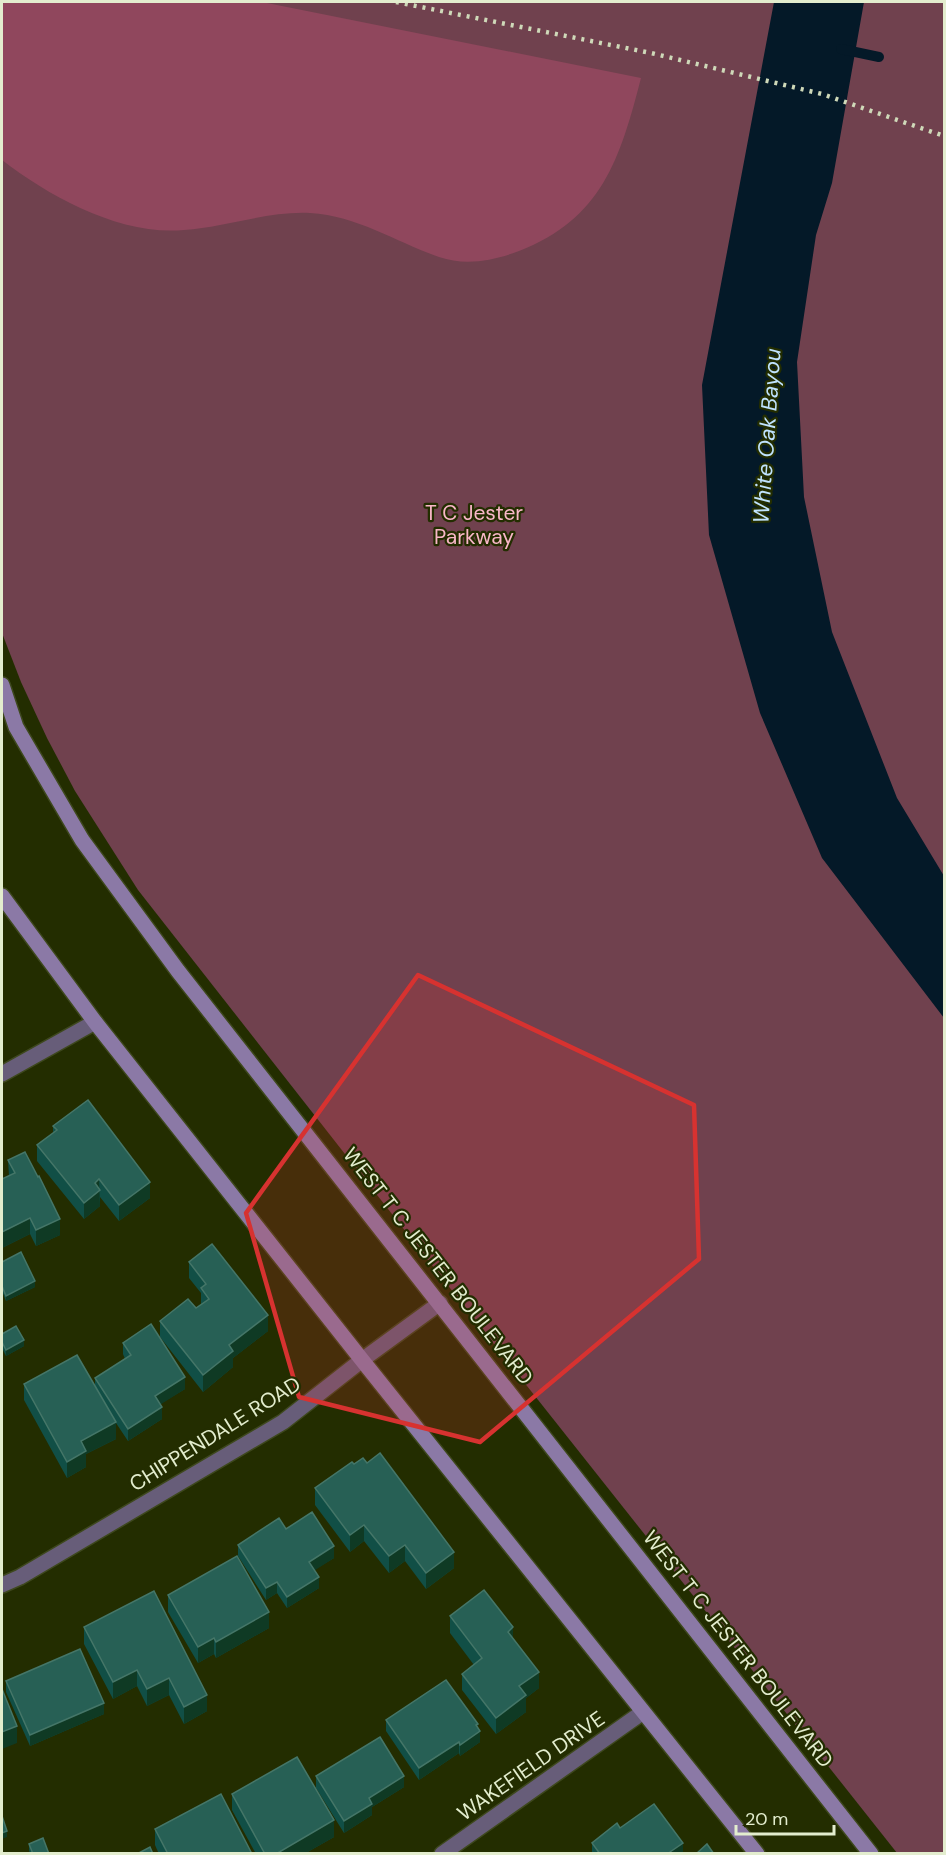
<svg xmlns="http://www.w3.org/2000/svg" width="946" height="1855" font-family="'DM Sans',sans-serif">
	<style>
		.green { fill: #70414e }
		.forest { fill: #90475d }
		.water { fill: #041928 }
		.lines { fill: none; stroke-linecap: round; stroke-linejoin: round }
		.stream { stroke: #041928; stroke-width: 10 }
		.street-casing { stroke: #3e481d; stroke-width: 18 }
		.secondary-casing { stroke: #3e481d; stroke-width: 18 }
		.street { stroke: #675d79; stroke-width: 15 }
		.secondary { stroke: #8b79a6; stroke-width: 15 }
		.rail { stroke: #cfd9b9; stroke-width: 4.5; stroke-dasharray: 3 6; stroke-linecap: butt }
		.wall { fill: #114f46 }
		.shaded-wall { fill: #0f3a24 }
		.building { fill: #276055; stroke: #457668; stroke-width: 1.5 }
		.marked { fill: #d73230; fill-opacity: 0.2; stroke: #d73230; stroke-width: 4.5; stroke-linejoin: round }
		.labels { text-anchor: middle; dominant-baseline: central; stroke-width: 4.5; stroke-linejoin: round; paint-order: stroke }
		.park-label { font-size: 21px; fill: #f9b7c8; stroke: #232d00 }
		.street-label { font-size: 21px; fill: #e3edce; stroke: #232d00 }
		.water-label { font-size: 22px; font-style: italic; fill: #c0e3fe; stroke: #232d00 }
	</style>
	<rect width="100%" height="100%" fill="#232d00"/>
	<!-- green -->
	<polygon class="green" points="2,2 944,2 944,1853 897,1853 497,1348 138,890 75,791 47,738 21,682 2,633"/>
	<!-- forest -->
	<path class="forest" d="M2 2H262L641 78C620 159 602 219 519 251 493 261 465 266 439 257 396 242 358 216 310 213 268 211 226 227 184 230 121 236 50 197 2 160Z"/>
	<!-- water -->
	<polygon class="water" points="774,2 864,2 832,183 816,235 797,362 804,497 832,632 897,798 944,876 944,1018 822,858 760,713 709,535 702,385"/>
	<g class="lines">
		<!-- stream -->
		<polyline class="stream" points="841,49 879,57"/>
		<defs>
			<g id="street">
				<polyline points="2,1074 95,1022"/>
				<polyline points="2,1585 20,1577 283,1422 362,1360 440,1303"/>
				<polyline points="442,1854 643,1712"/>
			</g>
			<g id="secondary">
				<polyline points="2,685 16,727 82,840 178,971 871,1854"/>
				<polyline points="2,896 95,1022 362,1360 757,1854"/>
			</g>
		</defs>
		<!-- street casing -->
		<use href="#street" class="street-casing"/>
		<!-- secondary casing -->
		<use href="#secondary" class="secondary-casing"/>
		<!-- street -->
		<use href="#street" class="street"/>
		<!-- secondary -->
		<use href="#secondary" class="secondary"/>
		<!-- rail -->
		<polyline class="rail" points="396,2 651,53 822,94 944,136"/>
	</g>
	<!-- wall -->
	<g class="wall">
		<polygon points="53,1126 150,1198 119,1221 100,1197 100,1206 84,1219 37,1161 37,1145 53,1133"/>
		<polygon points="8,1160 60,1235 36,1246 30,1234 2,1248 2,1179 9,1176"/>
		<polygon points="2,1262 35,1287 6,1301 2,1291"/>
		<polygon points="189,1262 268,1331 233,1358 233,1367 203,1392 160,1337 160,1321 196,1308 201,1305 201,1293 189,1278"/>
		<polygon points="2,1334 24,1346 6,1356 2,1348"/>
		<polygon points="123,1343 185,1389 160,1404 162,1419 128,1441 114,1420 116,1439 86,1454 86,1467 67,1478 24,1400 24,1384 95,1386 95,1378 125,1359 123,1354"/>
		<polygon points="367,1463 454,1568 426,1589 405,1561 389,1573 364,1541 350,1552 315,1505 315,1488 354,1464"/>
		<polygon points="286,1529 334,1558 314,1570 319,1588 287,1608 277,1593 266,1600 238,1556 238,1545"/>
		<polygon points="154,1591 207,1711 184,1724 169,1695 147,1706 137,1686 113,1699 84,1644 84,1627"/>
		<polygon points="168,1595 269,1628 216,1658 214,1654 198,1663 168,1612"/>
		<polygon points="450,1616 513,1638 539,1688 526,1698 526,1712 496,1734 462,1690 462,1674 474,1665 450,1633"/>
		<polygon points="6,1681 104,1714 30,1746 6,1692"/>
		<polygon points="386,1720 478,1727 480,1742 460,1756 459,1753 419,1780 386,1731"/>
		<polygon points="316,1776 404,1787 372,1807 372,1815 344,1833 316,1788"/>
		<polygon points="232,1794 334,1837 304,1854 256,1854 232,1810"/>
		<polygon points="620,1828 683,1854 592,1854 592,1843"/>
		<polygon points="155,1829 252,1854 159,1854 155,1845"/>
		<polygon points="29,1844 49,1854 30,1854 29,1850"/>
	</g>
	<!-- shaded-wall -->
	<g class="shaded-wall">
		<polygon points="99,1179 100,1206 84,1219 84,1203 95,1183"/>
		<polygon points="150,1182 150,1198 119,1221 119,1205"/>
		<polygon points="30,1218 30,1234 2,1248 2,1232"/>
		<polygon points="60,1219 60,1235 36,1246 36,1230"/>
		<polygon points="35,1281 35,1287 6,1301 6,1296"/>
		<polygon points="268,1315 268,1331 233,1358 233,1367 203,1392 203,1375 229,1345"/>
		<polygon points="24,1340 24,1346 6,1356 6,1350"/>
		<polygon points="185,1377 185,1389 155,1408 155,1396"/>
		<polygon points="162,1407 162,1419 128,1441 128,1429"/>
		<polygon points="116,1422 116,1439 86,1454 86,1467 67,1478 67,1462 81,1441"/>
		<polygon points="364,1525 364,1541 350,1552 350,1535"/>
		<polygon points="405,1545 405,1561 389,1573 389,1556"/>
		<polygon points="334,1546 334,1558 309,1574 309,1562"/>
		<polygon points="454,1552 454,1568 426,1589 426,1573"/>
		<polygon points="319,1577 319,1588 287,1608 287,1597"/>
		<polygon points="277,1582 277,1593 266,1600 266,1588"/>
		<polygon points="269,1612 269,1628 216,1658 216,1642"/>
		<polygon points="513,1627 513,1644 508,1632"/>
		<polygon points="214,1638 214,1654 198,1663 198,1647"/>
		<polygon points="137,1670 137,1686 113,1699 113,1682"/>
		<polygon points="539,1672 539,1688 526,1698 526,1712 496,1734 496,1718 519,1686"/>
		<polygon points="169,1678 169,1695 147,1706 147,1689"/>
		<polygon points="207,1695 207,1711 184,1724 184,1707"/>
		<polygon points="104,1703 104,1714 30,1746 30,1735"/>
		<polygon points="478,1724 478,1733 480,1731 480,1742 460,1756 460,1745"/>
		<polygon points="17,1726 17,1743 2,1749 2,1732"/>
		<polygon points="459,1742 459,1753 419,1780 419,1768"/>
		<polygon points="404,1776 404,1787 372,1807 372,1815 344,1833 344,1821 369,1798"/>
		<polygon points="334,1820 334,1837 304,1854 276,1854"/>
		<polygon points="7,1831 7,1837 2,1839 2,1833"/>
		<polygon points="683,1843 683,1854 670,1854 670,1852"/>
	</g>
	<!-- building -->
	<g class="building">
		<polygon points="88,1100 150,1182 119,1205 99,1179 95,1183 100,1190 84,1203 37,1145 57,1130 53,1126"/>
		<polygon points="25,1152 38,1177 39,1176 60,1219 36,1230 30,1218 2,1232 2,1179 15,1173 8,1160"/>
		<polygon points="212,1244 268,1315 229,1345 233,1351 203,1375 160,1321 188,1299 196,1308 209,1299 201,1288 206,1284 189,1262"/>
		<polygon points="21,1252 35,1281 6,1296 2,1286 2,1262"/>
		<polygon points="151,1324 185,1377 155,1396 162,1407 128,1429 95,1378 131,1355 123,1343"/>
		<polygon points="16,1326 24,1340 6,1350 2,1342 2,1334"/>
		<polygon points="77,1355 116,1422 81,1441 86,1451 67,1462 24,1384"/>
		<polygon points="380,1453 454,1552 426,1573 405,1545 389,1556 364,1525 350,1535 315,1488 352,1462 354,1464 363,1458 367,1463"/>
		<polygon points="312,1512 334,1546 309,1562 319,1577 287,1597 277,1582 266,1588 238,1545 279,1518 286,1529"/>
		<polygon points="237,1556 269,1612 216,1642 214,1638 198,1647 168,1595"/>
		<polygon points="484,1590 513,1627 508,1632 539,1672 519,1686 526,1695 496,1718 462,1674 482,1658 450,1616"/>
		<polygon points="154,1591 207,1695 184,1707 169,1678 147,1689 137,1670 113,1682 84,1627"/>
		<polygon points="80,1649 104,1703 30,1735 6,1681"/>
		<polygon points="446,1680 478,1724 476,1725 480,1731 460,1745 459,1742 419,1768 386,1720"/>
		<polygon points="2,1689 17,1726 2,1732"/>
		<polygon points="380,1737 404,1776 369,1798 372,1804 344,1821 316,1776"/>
		<polygon points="297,1757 334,1820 276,1854 265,1854 232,1794"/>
		<polygon points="221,1794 252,1854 168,1854 155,1829"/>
		<polygon points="654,1804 683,1843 670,1852 672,1854 600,1854 592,1843 617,1823 620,1828"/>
		<polygon points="2,1816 7,1831 2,1833"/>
		<polygon points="43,1838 49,1854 33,1854 29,1844"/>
		<polygon points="707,1844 714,1854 696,1854"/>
		<polygon points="150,1847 153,1854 137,1854"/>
	</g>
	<!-- marked area -->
	<path class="marked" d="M418 975 694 1105 699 1259 480 1442 299 1397 246 1213Z"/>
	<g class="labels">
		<!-- park labels -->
		<g class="park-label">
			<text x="474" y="513">T C Jester<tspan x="474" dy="24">Parkway</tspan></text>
		</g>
		<!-- street labels -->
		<g class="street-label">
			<text transform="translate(438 1266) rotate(52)">WEST T C JESTER BOULEVARD</text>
			<text transform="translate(215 1434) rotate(-32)">CHIPPENDALE ROAD</text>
			<text transform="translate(738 1649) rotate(52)">WEST T C JESTER BOULEVARD</text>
			<text transform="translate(531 1766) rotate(-35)">WAKEFIELD DRIVE</text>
		</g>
		<!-- water labels -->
		<g class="water-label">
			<text transform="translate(767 436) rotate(-86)">White Oak Bayou</text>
		</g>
	</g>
	<!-- border -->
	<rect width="946" height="1855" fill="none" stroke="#e3edce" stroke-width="6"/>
	<!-- scale -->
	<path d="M736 1825v9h98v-9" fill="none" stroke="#e3edce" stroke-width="3"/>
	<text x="745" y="1825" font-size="18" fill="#e3edce" stroke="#232d00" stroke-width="4.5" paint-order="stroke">20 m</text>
</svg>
